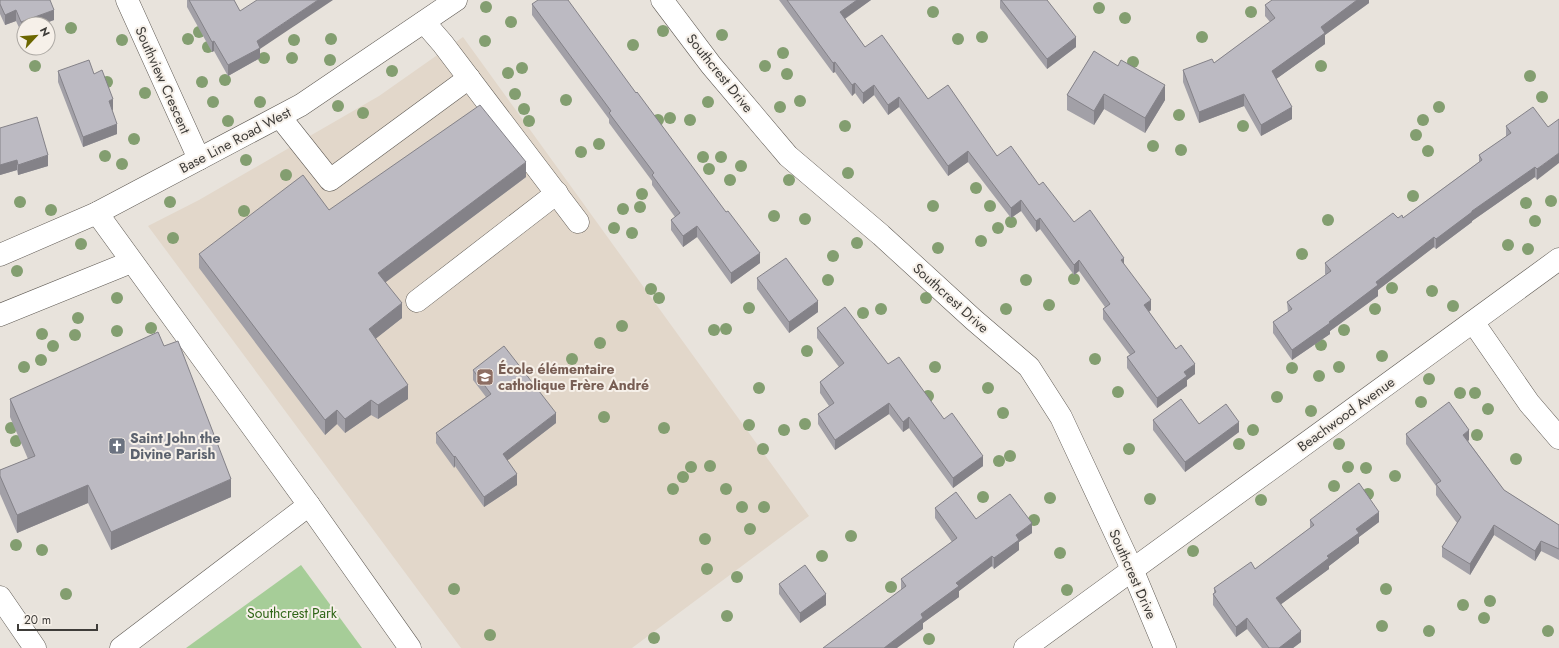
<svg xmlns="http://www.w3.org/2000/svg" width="1559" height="648" font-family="Jost,sans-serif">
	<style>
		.built { fill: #e2d7ca }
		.green { fill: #a6cd98 }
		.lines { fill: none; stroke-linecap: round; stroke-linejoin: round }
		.minor-casing { stroke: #605b55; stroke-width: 23 }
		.minor { stroke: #fff; stroke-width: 22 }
		.tree { fill: #839e70 }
		.wall { fill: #a2a0a7 }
		.shaded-wall { fill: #848288 }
		.building { fill: #bcbac2; stroke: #848288 }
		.labels { text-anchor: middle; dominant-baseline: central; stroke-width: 4; stroke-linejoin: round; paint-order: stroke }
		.street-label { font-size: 14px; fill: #3e3c39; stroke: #f6f0e9 }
		.education-label { font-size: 14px; font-weight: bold; fill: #785e54; stroke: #f6f0e9; text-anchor: start }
		.worship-label { font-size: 14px; font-weight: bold; fill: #5b616d; stroke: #f6f0e9; text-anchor: start }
		.park-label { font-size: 14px; fill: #306618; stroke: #f6f0e9 }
	</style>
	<rect width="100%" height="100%" fill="#e8e3dc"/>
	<!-- built -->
	<polygon class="built" points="463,37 809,516 632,648 461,648 148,226 199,200 379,96"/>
	<!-- green -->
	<polygon class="green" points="301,565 362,648 186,648"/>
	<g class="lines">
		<defs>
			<g id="minor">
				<polyline points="127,0 199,159"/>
				<polyline points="662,0 711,65 788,156 881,235 974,320 1029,367 1061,417 1132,569 1165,648"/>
				<polyline points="424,22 443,44 578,222"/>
				<polyline points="280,117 330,180 469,78"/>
				<polyline points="97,213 309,505 410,648"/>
				<polyline points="0,255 97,213 301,105 456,0"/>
				<polyline points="417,301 557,193"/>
				<polyline points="0,315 131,262"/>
				<polyline points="1473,322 1529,403 1559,438"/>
				<polyline points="0,597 35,648"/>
				<polyline points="121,648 309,505"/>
				<polyline points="1025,648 1559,259"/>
			</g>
		</defs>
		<!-- minor casing -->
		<use href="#minor" class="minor-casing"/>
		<!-- minor -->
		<use href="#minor" class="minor"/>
	</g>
	<!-- trees -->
	<g class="tree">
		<circle cx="486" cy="7" r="6"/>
		<circle cx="1099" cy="8" r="6"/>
		<circle cx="933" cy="12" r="6"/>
		<circle cx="1251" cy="12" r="6"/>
		<circle cx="1125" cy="18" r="6"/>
		<circle cx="511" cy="22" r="6"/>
		<circle cx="71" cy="28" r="6"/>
		<circle cx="663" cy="31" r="6"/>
		<circle cx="199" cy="32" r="6"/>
		<circle cx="722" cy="35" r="6"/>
		<circle cx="982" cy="37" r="6"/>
		<circle cx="1202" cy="37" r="6"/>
		<circle cx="188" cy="39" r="6"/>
		<circle cx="331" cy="39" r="6"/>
		<circle cx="958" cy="39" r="6"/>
		<circle cx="122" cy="40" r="6"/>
		<circle cx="294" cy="40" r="6"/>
		<circle cx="485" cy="41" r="6"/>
		<circle cx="633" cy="45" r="6"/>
		<circle cx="208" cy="47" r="6"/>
		<circle cx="783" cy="53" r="6"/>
		<circle cx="264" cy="58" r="6"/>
		<circle cx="292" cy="58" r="6"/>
		<circle cx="330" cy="60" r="6"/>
		<circle cx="1133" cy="62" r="6"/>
		<circle cx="35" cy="66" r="6"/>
		<circle cx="765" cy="66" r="6"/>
		<circle cx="1321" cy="66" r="6"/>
		<circle cx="522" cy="68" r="6"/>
		<circle cx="392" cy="71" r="6"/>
		<circle cx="508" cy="73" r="6"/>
		<circle cx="787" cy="74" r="6"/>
		<circle cx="1530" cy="76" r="6"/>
		<circle cx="225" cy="80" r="6"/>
		<circle cx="107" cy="82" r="6"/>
		<circle cx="202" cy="82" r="6"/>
		<circle cx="145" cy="93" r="6"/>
		<circle cx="515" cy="94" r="6"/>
		<circle cx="1542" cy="97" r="6"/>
		<circle cx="566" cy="100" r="6"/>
		<circle cx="800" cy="101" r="6"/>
		<circle cx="213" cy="102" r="6"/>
		<circle cx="260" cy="102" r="6"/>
		<circle cx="708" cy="102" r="6"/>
		<circle cx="338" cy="106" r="6"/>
		<circle cx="780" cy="107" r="6"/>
		<circle cx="1439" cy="107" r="6"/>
		<circle cx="524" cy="109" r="6"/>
		<circle cx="363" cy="113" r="6"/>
		<circle cx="1179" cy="115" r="6"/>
		<circle cx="670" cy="118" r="6"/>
		<circle cx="658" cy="120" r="6"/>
		<circle cx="690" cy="120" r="6"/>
		<circle cx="1423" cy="120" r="6"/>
		<circle cx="228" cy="121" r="6"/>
		<circle cx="529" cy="121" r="6"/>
		<circle cx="845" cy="126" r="6"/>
		<circle cx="1243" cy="126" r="6"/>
		<circle cx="1416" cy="135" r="6"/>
		<circle cx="134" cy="139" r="6"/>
		<circle cx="599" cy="144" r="6"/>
		<circle cx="1153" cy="146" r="6"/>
		<circle cx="1181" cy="150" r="6"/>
		<circle cx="1428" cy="151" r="6"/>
		<circle cx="581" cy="152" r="6"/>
		<circle cx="105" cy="156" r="6"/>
		<circle cx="703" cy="157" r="6"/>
		<circle cx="721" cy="157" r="6"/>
		<circle cx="246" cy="160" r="6"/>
		<circle cx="122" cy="164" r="6"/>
		<circle cx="741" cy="166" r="6"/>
		<circle cx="709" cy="169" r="6"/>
		<circle cx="848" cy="173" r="6"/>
		<circle cx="286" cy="175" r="6"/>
		<circle cx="730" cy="180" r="6"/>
		<circle cx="789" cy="180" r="6"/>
		<circle cx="976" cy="188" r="6"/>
		<circle cx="642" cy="194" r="6"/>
		<circle cx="1413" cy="196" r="6"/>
		<circle cx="1551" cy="201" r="6"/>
		<circle cx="20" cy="202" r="6"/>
		<circle cx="170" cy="202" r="6"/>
		<circle cx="1526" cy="203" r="6"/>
		<circle cx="933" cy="206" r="6"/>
		<circle cx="990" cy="206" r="6"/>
		<circle cx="640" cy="207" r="6"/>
		<circle cx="623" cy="209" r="6"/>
		<circle cx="51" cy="210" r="6"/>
		<circle cx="244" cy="211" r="6"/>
		<circle cx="774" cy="216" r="6"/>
		<circle cx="805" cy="219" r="6"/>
		<circle cx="1328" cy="220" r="6"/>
		<circle cx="1535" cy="221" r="6"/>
		<circle cx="1011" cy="222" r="6"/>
		<circle cx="614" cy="228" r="6"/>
		<circle cx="998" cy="228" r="6"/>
		<circle cx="632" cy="233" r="6"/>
		<circle cx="173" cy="238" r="6"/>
		<circle cx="981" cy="241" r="6"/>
		<circle cx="857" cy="243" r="6"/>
		<circle cx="81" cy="244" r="6"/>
		<circle cx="1508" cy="245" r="6"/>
		<circle cx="938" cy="248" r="6"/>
		<circle cx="1528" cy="249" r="6"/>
		<circle cx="1302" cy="254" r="6"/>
		<circle cx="833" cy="256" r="6"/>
		<circle cx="17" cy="271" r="6"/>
		<circle cx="1074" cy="279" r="6"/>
		<circle cx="828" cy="280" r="6"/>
		<circle cx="1026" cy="280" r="6"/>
		<circle cx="1392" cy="288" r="6"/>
		<circle cx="651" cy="289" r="6"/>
		<circle cx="1432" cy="291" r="6"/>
		<circle cx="117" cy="298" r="6"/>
		<circle cx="659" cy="298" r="6"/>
		<circle cx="926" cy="298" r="6"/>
		<circle cx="1049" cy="305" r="6"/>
		<circle cx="1453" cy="306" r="6"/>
		<circle cx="749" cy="308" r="6"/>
		<circle cx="881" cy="309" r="6"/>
		<circle cx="1006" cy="309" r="6"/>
		<circle cx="1375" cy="309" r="6"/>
		<circle cx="863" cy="313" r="6"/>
		<circle cx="78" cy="318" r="6"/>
		<circle cx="622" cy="326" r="6"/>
		<circle cx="151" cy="328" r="6"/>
		<circle cx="726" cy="329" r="6"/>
		<circle cx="714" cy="330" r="6"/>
		<circle cx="1344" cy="330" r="6"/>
		<circle cx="117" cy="331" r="6"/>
		<circle cx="42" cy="334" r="6"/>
		<circle cx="75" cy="335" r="6"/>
		<circle cx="600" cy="343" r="6"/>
		<circle cx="1321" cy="345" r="6"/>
		<circle cx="53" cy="346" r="6"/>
		<circle cx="807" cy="351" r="6"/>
		<circle cx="1382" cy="356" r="6"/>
		<circle cx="572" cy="359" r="6"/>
		<circle cx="1095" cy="359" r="6"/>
		<circle cx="41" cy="360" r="6"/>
		<circle cx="24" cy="367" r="6"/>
		<circle cx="935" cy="367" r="6"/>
		<circle cx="1339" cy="367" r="6"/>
		<circle cx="1292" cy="368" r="6"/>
		<circle cx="1319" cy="376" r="6"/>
		<circle cx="1429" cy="379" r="6"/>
		<circle cx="759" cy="388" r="6"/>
		<circle cx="988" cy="388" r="6"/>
		<circle cx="1118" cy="392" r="6"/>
		<circle cx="1460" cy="393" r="6"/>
		<circle cx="1475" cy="393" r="6"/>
		<circle cx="928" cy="396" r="6"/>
		<circle cx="1277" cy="397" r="6"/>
		<circle cx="1421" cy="402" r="6"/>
		<circle cx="1488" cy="409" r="6"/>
		<circle cx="1311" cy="411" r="6"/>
		<circle cx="1003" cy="413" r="6"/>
		<circle cx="604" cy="417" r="6"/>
		<circle cx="805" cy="424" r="6"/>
		<circle cx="749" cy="425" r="6"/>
		<circle cx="11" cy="428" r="6"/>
		<circle cx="664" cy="428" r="6"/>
		<circle cx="784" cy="430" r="6"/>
		<circle cx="1253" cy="430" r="6"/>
		<circle cx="1477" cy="435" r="6"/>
		<circle cx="16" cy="441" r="6"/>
		<circle cx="1239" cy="444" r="6"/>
		<circle cx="1339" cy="444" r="6"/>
		<circle cx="763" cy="449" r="6"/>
		<circle cx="1129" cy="449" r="6"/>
		<circle cx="1010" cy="456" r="6"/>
		<circle cx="1516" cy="459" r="6"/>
		<circle cx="999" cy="461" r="6"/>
		<circle cx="710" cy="466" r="6"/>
		<circle cx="691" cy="467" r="6"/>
		<circle cx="1348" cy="467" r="6"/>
		<circle cx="1366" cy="468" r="6"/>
		<circle cx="1395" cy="476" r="6"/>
		<circle cx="683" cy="477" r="6"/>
		<circle cx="1334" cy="486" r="6"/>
		<circle cx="673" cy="489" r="6"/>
		<circle cx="726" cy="489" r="6"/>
		<circle cx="1368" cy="494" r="6"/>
		<circle cx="983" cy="497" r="6"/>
		<circle cx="1050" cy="498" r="6"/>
		<circle cx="1150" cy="499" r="6"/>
		<circle cx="1261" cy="500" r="6"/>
		<circle cx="742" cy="507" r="6"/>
		<circle cx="764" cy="507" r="6"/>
		<circle cx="1034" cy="520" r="6"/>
		<circle cx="750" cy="529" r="6"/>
		<circle cx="851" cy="536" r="6"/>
		<circle cx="705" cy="539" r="6"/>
		<circle cx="16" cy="545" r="6"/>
		<circle cx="42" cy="550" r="6"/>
		<circle cx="1193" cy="551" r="6"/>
		<circle cx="1060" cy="553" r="6"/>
		<circle cx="822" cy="556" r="6"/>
		<circle cx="707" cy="569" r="6"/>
		<circle cx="737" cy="577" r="6"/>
		<circle cx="891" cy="587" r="6"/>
		<circle cx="454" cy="589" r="6"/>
		<circle cx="1386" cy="589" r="6"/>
		<circle cx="1067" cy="590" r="6"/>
		<circle cx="66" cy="594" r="6"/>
		<circle cx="1490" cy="601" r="6"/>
		<circle cx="1463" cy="605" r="6"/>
		<circle cx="727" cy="616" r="6"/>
		<circle cx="1484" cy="618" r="6"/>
		<circle cx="1382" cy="626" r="6"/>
		<circle cx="1429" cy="631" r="6"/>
		<circle cx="1548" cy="631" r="6"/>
		<circle cx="490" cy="635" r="6"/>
		<circle cx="654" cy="638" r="6"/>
		<circle cx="929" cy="639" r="6"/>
	</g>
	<!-- wall -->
	<g class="wall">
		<polygon points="0,0 54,20 43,24 24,24 24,31 21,32 16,21 5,25 0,14"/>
		<polygon points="187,0 234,0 260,49 260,58 228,76 214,51 212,52 187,7"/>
		<polygon points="779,0 871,0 845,19 865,47 997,156 1039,185 1074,222 1124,265 1151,310 1149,312 1176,349 1195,374 1187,380 1187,386 1157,408 1127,368 1127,357 1130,355 1103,319 1103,309 1105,307 1079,271 1074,275 1040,229 1036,232 1021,211 1011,218 968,162 948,176 899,107 888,115 874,95 863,104 855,93 852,96 835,72 833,73"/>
		<polygon points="1000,0 1047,0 1076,47 1047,69 1000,8"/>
		<polygon points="1369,0 1369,3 1325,35 1325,44 1276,79 1292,119 1261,136 1244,106 1199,123 1183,82 1183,70 1214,63 1270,22 1265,16 1265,5"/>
		<polygon points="532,4 760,263 731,284 697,237 683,247 671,230 671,220 675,217 652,185 652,181 609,123 609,119 532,15"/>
		<polygon points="1094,51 1165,100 1145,133 1104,109 1094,125 1067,110 1067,95"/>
		<polygon points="58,71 94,74 113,110 112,110 117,134 83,147 58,82"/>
		<polygon points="1506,126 1548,127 1537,180 1535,177 1472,221 1472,222 1436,249 1434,247 1378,290 1378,296 1330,331 1330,334 1292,360 1273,333 1273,322 1288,312 1287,302 1326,275 1325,274 1325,263 1398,218 1403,218 1479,162 1479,155 1506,137"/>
		<polygon points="0,128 48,166 18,175 17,170 0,175"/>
		<polygon points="526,177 385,282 402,318 375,339 408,399 378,419 371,415 345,433 337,424 325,435 199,268 199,254 329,210"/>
		<polygon points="757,278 818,312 789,333 757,289"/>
		<polygon points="817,328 888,364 944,419 983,466 953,488 909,428 903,432 889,414 835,450 818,424 818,414 829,406 820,393 820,382 839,367 817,338"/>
		<polygon points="473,370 556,423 507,460 517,485 484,507 455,466 454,468 436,443 436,433 486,397 473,380"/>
		<polygon points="10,399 231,497 111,550 88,503 17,533 0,494 0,470 28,459 10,417"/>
		<polygon points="1153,420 1239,432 1185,472 1153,430"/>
		<polygon points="1406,434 1469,440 1468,441 1504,490 1559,525 1559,560 1541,551 1535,561 1494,535 1470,575 1442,557 1442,547 1457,523 1436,495 1436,486 1406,444"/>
		<polygon points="935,508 1032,533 1019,542 1019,550 994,569 992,566 959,591 959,597 923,623 923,629 901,590 901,579 952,542 935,518"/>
		<polygon points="1310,520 1379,522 1359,537 1359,543 1329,566 1329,569 1281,604 1301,642 1293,648 1262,648 1247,629 1236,637 1213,605 1213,594 1214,593 1214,588 1255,569 1310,528"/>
		<polygon points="779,584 826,605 800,623 779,594"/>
	</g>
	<!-- shaded-wall -->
	<g class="shaded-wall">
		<polygon points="318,0 333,0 260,49 260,58 228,76 228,65 257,41"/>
		<polygon points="857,0 871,0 840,22 840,12"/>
		<polygon points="1357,0 1369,0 1369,3 1325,35 1325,44 1272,82 1272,71 1321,27"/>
		<polygon points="16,10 16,21 5,25 5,15"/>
		<polygon points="54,10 54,20 43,24 24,24 24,31 21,32 21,22"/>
		<polygon points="1076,37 1076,47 1047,69 1047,59"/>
		<polygon points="214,41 214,51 212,52 212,42"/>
		<polygon points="835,62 835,72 833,73 833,63"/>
		<polygon points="855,83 855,93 852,96 852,85"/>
		<polygon points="874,85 874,95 863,104 863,93"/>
		<polygon points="1165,85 1165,100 1145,133 1145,118"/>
		<polygon points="1104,94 1104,109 1094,125 1094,111"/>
		<polygon points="1244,94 1244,106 1199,123 1199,112"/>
		<polygon points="899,97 899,107 888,115 888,105"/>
		<polygon points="113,99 113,110 109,112 109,101"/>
		<polygon points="1292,107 1292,119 1261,136 1261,125"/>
		<polygon points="117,124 117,134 83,147 83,137"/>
		<polygon points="968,151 968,162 948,176 948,166"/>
		<polygon points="1559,153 1559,163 1537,180 1537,169"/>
		<polygon points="48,155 48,166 18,175 18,165"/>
		<polygon points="17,160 17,170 0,175 0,165"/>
		<polygon points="526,162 526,177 378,288 378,273"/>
		<polygon points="1535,167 1535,177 1472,221 1472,222 1436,249 1436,239 1472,211"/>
		<polygon points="1021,200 1021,211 1011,218 1011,208"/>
		<polygon points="1040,218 1040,229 1036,232 1036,221"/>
		<polygon points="697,226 697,237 683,247 683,236"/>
		<polygon points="1434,237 1434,247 1378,290 1378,296 1330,331 1330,334 1292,360 1292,350 1329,322 1376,282"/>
		<polygon points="760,253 760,263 731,284 731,273"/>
		<polygon points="1124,258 1124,268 1121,260"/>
		<polygon points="1079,260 1079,271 1074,275 1074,265"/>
		<polygon points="1151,300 1151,310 1144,315 1144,305"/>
		<polygon points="818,301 818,312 789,333 789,322"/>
		<polygon points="402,303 402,318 369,344 369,329"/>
		<polygon points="1195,364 1195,374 1187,380 1187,386 1157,408 1157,398 1184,372"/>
		<polygon points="408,385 408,399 378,419 378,405"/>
		<polygon points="371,400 371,415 345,433 345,419"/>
		<polygon points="889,403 889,414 835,450 835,440"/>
		<polygon points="337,410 337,424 325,435 325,420"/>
		<polygon points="556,413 556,423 503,464 503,454"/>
		<polygon points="909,417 909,428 903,432 903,422"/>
		<polygon points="1239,422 1239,432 1185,472 1185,462"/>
		<polygon points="1469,430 1469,440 1463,445 1463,435"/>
		<polygon points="455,456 455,466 454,468 454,457"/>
		<polygon points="983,456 983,466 953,488 953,478"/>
		<polygon points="517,474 517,485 484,507 484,497"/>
		<polygon points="231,479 231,497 111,550 111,532"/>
		<polygon points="88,485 88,503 17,533 17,515"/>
		<polygon points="1379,512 1379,522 1359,537 1359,543 1329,566 1329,569 1276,608 1276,598 1327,556 1356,529"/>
		<polygon points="1032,523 1032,533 1019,542 1019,550 994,569 994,558 1016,535"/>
		<polygon points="1494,525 1494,535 1470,575 1470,564"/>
		<polygon points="1541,541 1541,551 1535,561 1535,551"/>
		<polygon points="992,556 992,566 959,591 959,597 923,623 923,629 897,648 884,648 956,583"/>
		<polygon points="826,594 826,605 800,623 800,613"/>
		<polygon points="1247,618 1247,629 1236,637 1236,627"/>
		<polygon points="1301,631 1301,642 1293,648 1279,648"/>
	</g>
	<!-- building -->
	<g class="building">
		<polygon points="0,0 50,0 54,10 21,22 16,10 5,15 0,4"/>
		<polygon points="189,0 234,0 240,11 257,0 318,0 257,41 260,48 228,65 214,41 212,42"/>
		<polygon points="538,0 568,0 636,93 637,92 726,212 728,211 760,253 731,273 697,226 683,236 671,220 680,213 652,175 654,173 609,113 611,111 532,4"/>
		<polygon points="787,0 857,0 840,12 865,47 882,35 928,99 948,85 997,156 1011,146 1039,185 1043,182 1074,222 1090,210 1124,258 1121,260 1151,300 1144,305 1176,349 1181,345 1195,364 1184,372 1187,376 1157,398 1127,357 1135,352 1103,309 1110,304 1079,260 1074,265 1040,218 1036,221 1021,200 1011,208 968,151 948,166 899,97 888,105 874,85 863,93 855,83 852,85 835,62 833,63"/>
		<polygon points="1001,0 1047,0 1076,37 1047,59"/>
		<polygon points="1272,0 1357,0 1321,27 1325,33 1272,71 1292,107 1261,125 1244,94 1199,112 1183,70 1212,59 1214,63 1275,18 1265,5"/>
		<polygon points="1094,51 1118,66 1121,60 1165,85 1145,118 1104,94 1094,111 1067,95"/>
		<polygon points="89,60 94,74 102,70 113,99 109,101 117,124 83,137 58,71"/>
		<polygon points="480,105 526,162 378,273 402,303 369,329 408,385 378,405 371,400 345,419 337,410 325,420 199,254 303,175 329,210"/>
		<polygon points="1533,107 1548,127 1559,119 1559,153 1537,169 1535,167 1472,211 1472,212 1436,239 1434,237 1376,282 1378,285 1329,322 1330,323 1292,350 1273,322 1292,309 1287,302 1331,271 1325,263 1393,213 1398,218 1402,215 1403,218 1482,160 1479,155 1511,133 1506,126"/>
		<polygon points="37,117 48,155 18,165 17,160 0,165 0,128"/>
		<polygon points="786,258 818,301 789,322 757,278"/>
		<polygon points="845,307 888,364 899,357 944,419 952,413 983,456 953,478 909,417 903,422 889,403 835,440 818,414 834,403 820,382 844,363 817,328"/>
		<polygon points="158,332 164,346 178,341 231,479 111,532 88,485 17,515 0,476 0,470 35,456 10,399"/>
		<polygon points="504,346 556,413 503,454 517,474 484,497 455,456 454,457 436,433 491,394 473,370"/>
		<polygon points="1181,399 1199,424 1226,404 1239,422 1185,462 1153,420"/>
		<polygon points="1449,402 1469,430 1463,435 1504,490 1559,525 1559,549 1541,541 1535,551 1494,525 1470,564 1442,547 1461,517 1436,484 1441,481 1406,434"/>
		<polygon points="1359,483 1379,512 1356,529 1359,533 1327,556 1329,558 1276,598 1301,631 1279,648 1269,648 1247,618 1236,627 1213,594 1216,592 1214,588 1251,562 1255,569 1314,525 1310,520"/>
		<polygon points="956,492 976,519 1010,494 1032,523 1016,535 1019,540 994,558 992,556 956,583 959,586 921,614 923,618 884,648 823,648 906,586 901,579 957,538 935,508"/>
		<polygon points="805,565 826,594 800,613 779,584"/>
	</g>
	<!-- icons -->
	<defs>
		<symbol id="school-square" viewBox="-11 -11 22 22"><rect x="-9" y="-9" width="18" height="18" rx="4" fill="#8d6e63" stroke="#f6f0e9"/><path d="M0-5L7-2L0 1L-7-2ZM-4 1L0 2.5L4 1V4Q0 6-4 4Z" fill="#fff"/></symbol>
		<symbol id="church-square" viewBox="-11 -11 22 22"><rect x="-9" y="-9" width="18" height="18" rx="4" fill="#6b7280" stroke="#f6f0e9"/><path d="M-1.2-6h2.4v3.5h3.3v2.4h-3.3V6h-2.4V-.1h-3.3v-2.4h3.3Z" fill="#fff"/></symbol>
	</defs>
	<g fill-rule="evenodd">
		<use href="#school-square" x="475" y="367" width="20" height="20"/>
		<use href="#church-square" x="107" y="436" width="20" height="20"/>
	</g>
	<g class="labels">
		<!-- street labels -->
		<g class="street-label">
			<text transform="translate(720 73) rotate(51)">Southcrest Drive</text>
			<text transform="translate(163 80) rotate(66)">Southview Crescent</text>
			<text transform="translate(235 140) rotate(-28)">Base Line Road West</text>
			<text transform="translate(951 298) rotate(42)">Southcrest Drive</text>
			<text transform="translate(1346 414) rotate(-36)">Beachwood Avenue</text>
			<text transform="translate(1133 574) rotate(66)">Southcrest Drive</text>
		</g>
		<!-- education labels -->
		<g class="education-label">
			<text x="498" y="369">École élémentaire<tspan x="498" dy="16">catholique Frère André</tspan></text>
		</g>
		<!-- worship labels -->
		<g class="worship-label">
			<text x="130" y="438">Saint John the<tspan x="130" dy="16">Divine Parish</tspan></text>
		</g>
		<!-- park labels -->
		<g class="park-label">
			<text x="292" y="613">Southcrest Park</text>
		</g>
	</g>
	<!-- north arrow -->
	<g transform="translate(36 36) rotate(64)"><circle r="19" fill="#f6f0e9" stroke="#aca8a3"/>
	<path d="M0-3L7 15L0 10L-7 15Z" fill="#6c6700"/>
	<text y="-6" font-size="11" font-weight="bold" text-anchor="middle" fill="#3e3c39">N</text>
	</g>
	<!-- scale -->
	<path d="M18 624v6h79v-6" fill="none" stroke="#3e3c39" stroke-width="2"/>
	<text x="24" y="624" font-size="12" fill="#3e3c39" stroke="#f6f0e9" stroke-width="3" paint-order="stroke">20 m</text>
</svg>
